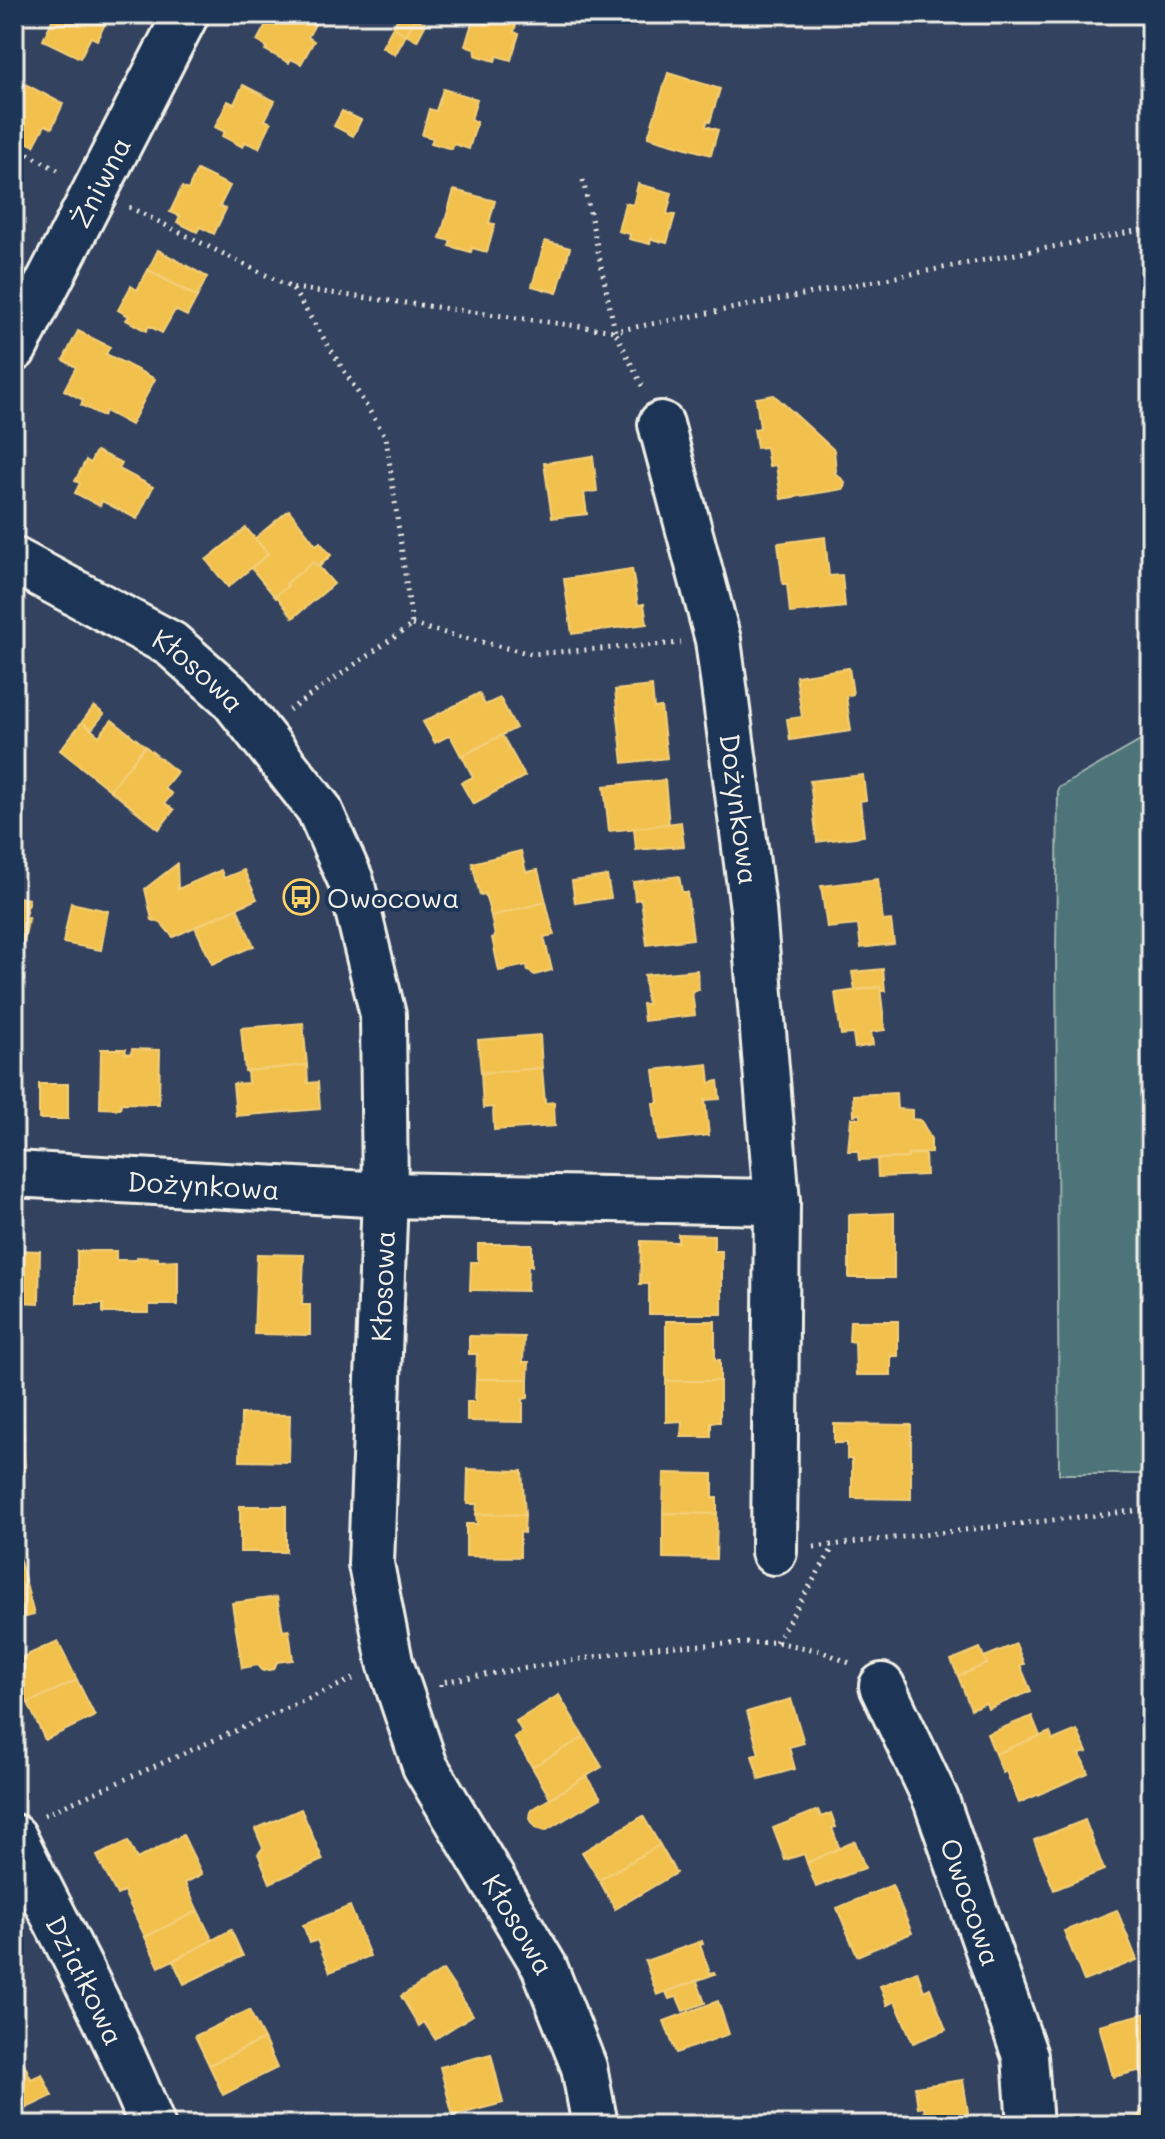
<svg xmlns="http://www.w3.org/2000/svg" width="1165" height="2139" font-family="Mali,sans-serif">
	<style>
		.green { fill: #4e7579; stroke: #a1b3b0; stroke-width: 2 }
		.homes { fill: #f2c14e; stroke: #f3cf7c; stroke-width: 2 }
		.shops { fill: #e4572e; stroke: #e98566; stroke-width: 2 }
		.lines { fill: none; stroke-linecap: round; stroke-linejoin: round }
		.minor-casing { stroke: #f4f1e8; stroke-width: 50 }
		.path { stroke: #f4f1e8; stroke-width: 5; stroke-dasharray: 2 6; stroke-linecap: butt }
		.minor { stroke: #1d3557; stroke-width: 44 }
		.labels { text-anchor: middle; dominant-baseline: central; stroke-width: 8; stroke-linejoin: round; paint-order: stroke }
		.street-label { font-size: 28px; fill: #f4f1e8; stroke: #1d3557 }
		.poi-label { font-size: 28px; fill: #f4f1e8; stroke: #1d3557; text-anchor: start }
	</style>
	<rect width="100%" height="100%" fill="#33425f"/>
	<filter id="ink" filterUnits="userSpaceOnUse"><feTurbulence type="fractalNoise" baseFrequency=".0125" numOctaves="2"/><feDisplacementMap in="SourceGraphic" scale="16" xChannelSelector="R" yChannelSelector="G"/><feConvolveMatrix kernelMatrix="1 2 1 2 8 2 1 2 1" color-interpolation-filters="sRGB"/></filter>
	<g filter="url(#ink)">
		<!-- green -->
		<polygon class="green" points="1151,735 1151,952 1141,972 1151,972 1151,1474 1059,1474 1056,954 1058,788"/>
		<!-- homes -->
		<g class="homes">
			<polygon points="62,14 104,14 109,16 97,40 91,37 80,58 43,40 54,16 59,19"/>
			<polygon points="279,14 314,14 319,17 308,37 314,41 301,64 291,59 289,63 265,50 267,47 257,41 270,17 276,20"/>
			<polygon points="400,14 409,14 415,18 406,35 393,27"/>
			<polygon points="482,14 519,14 514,32 519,34 511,60 497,56 495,61 475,55 476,50 465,46 473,20 479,22"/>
			<polygon points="657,14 680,14 660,23"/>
			<polygon points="415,18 426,24 417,41 406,35"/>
			<polygon points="393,27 406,35 395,55 382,47"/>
			<polygon points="668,73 720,89 710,122 707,121 706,126 718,130 711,155 648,137"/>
			<polygon points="25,84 63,104 52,128 45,125 34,146 14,136 14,106"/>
			<polygon points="243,85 275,101 265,120 271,123 259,148 245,142 243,147 222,136 225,132 215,127 228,101 234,104"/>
			<polygon points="443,89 477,99 471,120 477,122 469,149 454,144 452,149 431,143 433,138 422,135 429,109 436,111"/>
			<polygon points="342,111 361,120 353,136 334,126"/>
			<polygon points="197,170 230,186 220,206 226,209 214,234 200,227 197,232 177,222 180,216 170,212 182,187 188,190"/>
			<polygon points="638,184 672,193 667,214 675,215 667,243 651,239 650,244 629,239 630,234 618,231 625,203 633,205"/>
			<polygon points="454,190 495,201 489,223 495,224 487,252 472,248 471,252 449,246 451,241 440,238"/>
			<polygon points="545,241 570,248 557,293 532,286"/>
			<polygon points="158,250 207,277 197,297 148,270"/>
			<polygon points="148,270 197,297 187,316 175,310 162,333 149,326 146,331 126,320 129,316 118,310 131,286 137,290"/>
			<polygon points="78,331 110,347 106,354 155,379 131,425 105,411 103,416 81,405 83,400 64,390 76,367 63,360"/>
			<polygon points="774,395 834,450 836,471 834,472 845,482 844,489 781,499 776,465 769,466 766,447 757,448 754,429 760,428 756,398"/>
			<polygon points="96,451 122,463 119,469 153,487 137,519 102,501 100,506 75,493 80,483 75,481 86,460 90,463"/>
			<polygon points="593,456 597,491 584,493 587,514 552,518 544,463"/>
			<polygon points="289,510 316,545 320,542 331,555 317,566 313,562 286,584 288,586 276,598 251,568 268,554 254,539"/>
			<polygon points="246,528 268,554 228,587 206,560"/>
			<polygon points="825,537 829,576 842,575 845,607 790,613 787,584 783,584 778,543"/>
			<polygon points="331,555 319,567 334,584 293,618 276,595 288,586 286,584 313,562 317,566"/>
			<polygon points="632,569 638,605 644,604 647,624 572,634 564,579"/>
			<polygon points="849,668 853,694 846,696 851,731 790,740 787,719 802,717 796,676"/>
			<polygon points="652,686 654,708 661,707 667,758 623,763 615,690"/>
			<polygon points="479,693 485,705 500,698 516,728 461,756 450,735 435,743 423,722"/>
			<polygon points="94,706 104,714 92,729 82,722"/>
			<polygon points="112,720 145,746 110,790 60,750 82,722 99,736"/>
			<polygon points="502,735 525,776 473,804 461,783 473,777 462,756"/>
			<polygon points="145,746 177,772 164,788 172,794 165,803 174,810 159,829 110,790"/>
			<polygon points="863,775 866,800 860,801 864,836 817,842 810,781"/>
			<polygon points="665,780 669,825 609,831 604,786"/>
			<polygon points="681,822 684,846 636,850 634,828"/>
			<polygon points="521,851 526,872 538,870 546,902 491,916 485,894 480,895 472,863"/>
			<polygon points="177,864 178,889 221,870 224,878 244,870 257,899 173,937 161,923 152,920 145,889"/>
			<polygon points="607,876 611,898 575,903 572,881"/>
			<polygon points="679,876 682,892 687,892 693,939 647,945 641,899 635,900 633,882"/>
			<polygon points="878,879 883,921 891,920 894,944 861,948 858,925 827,928 821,886"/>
			<polygon points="14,896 29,899 25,917 29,917 23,945 14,944"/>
			<polygon points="546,902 554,935 544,937 552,970 535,975 528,971 527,965 499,971 492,938 495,937 491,916"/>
			<polygon points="71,903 108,911 101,950 63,943"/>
			<polygon points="237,908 254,946 212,964 195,927"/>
			<polygon points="883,969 885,991 880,991 880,987 855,990 852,972"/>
			<polygon points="697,970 699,990 692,991 695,1015 644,1021 642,1004 647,1004 644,975"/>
			<polygon points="880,987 885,1030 871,1032 873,1045 855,1048 853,1034 841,1035 835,993"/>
			<polygon points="303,1023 307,1065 245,1071 241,1028"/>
			<polygon points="540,1035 542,1068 481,1073 478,1040"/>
			<polygon points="101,1049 126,1049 125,1053 131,1054 132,1049 160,1050 159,1104 121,1103 120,1109 100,1108"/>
			<polygon points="708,1064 710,1083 718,1081 720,1099 705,1100 709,1135 658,1141 653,1103 658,1103 654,1070"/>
			<polygon points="307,1065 308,1083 318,1082 320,1109 236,1116 233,1084 248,1083 247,1071"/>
			<polygon points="542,1068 545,1103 554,1102 555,1126 494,1130 493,1107 483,1108 481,1073"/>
			<rect x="39" y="1084" width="29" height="35"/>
			<polygon points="896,1093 897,1109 912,1110 912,1119 920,1120 923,1124 931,1139 931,1153 908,1154 908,1158 859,1160 858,1151 848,1151 851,1118 860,1118 860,1114 854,1115 853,1095"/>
			<polygon points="908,1154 925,1154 926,1175 878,1177 877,1159 908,1158"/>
			<polygon points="894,1213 894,1278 849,1278 849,1215"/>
			<polygon points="678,1234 714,1235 714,1251 722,1251 722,1314 649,1314 649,1284 640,1284 641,1241 678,1242"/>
			<polygon points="478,1244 532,1244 532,1266 528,1266 527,1291 470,1290 471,1262 478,1262"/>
			<polygon points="14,1250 40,1251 39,1303 15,1302 14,1351"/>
			<polygon points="77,1251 116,1251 116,1260 137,1260 137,1257 158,1258 158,1261 178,1260 178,1305 149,1305 149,1313 103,1313 103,1304 77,1304"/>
			<polygon points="257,1254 304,1255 302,1305 310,1305 310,1335 254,1334"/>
			<polygon points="666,1321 715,1321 715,1360 720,1360 720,1381 666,1381"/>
			<polygon points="850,1321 898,1321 898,1356 891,1356 891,1375 856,1375 855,1342 849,1341"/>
			<polygon points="469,1336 524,1337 523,1362 529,1362 528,1379 476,1379 477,1354 469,1354"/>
			<polygon points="476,1379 528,1379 528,1398 523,1399 523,1422 467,1421 467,1402 475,1402"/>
			<polygon points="666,1381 720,1381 720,1422 711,1422 711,1437 681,1437 682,1421 666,1422"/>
			<polygon points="22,1408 24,1439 14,1440 14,1409"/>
			<polygon points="241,1414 290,1415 289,1462 240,1461"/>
			<polygon points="834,1424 911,1425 911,1499 852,1498 852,1459 847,1459 847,1443 834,1443"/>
			<polygon points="23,1439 25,1471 14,1472 14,1440"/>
			<polygon points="468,1469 522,1471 525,1515 476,1514 477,1504 467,1504"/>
			<polygon points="664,1473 713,1474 713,1498 717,1498 717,1514 663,1513"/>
			<rect x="240" y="1506" width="46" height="46"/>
			<polygon points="663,1513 717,1514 716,1559 663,1558"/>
			<polygon points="476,1514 525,1515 524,1533 520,1532 520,1557 466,1556 466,1524 477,1524"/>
			<polygon points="14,1539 22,1568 14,1570"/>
			<polygon points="22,1568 34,1615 14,1620 14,1570"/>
			<polygon points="277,1597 283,1631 289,1630 293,1660 277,1662 274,1669 263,1671 258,1665 242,1668 232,1603"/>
			<polygon points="58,1641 77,1680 28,1703 14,1675 14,1661"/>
			<polygon points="1016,1644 1024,1664 1020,1665 1031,1691 988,1709 986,1703 971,1709 958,1676 987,1664 984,1657"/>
			<polygon points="980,1648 987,1664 958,1676 951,1660"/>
			<polygon points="77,1680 95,1716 45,1740 28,1703"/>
			<polygon points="559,1695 584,1737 532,1767 514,1737 522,1732 516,1721"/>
			<polygon points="791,1699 804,1743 789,1747 795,1769 759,1779 752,1756 759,1754 747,1712"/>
			<polygon points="1032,1716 1040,1736 995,1754 987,1734"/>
			<polygon points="1077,1730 1087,1752 1080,1754 1088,1773 1019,1803 1006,1771 1003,1773 995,1754 1050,1732 1053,1740"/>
			<polygon points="584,1737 602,1767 550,1798 532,1767"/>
			<polygon points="587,1776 601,1798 545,1831 536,1828 530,1819 531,1810"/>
			<polygon points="301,1809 323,1860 270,1883 258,1854 263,1848 255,1829"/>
			<polygon points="818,1810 821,1817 831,1813 836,1827 832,1828 840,1850 807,1863 804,1854 785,1860 773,1828"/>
			<polygon points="643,1816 660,1845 599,1880 582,1852"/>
			<polygon points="1085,1820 1104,1870 1054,1890 1034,1840"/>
			<polygon points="183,1835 202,1874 185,1883 198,1911 145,1937 124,1892 117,1895 97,1856 128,1841 137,1859"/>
			<polygon points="855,1841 865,1868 816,1887 807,1863"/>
			<polygon points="660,1845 676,1873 615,1909 599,1880"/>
			<polygon points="892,1885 912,1933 857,1956 837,1908"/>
			<polygon points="350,1906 370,1956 330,1972 317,1940 310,1943 303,1925"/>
			<polygon points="1117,1910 1137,1960 1084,1981 1064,1931"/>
			<polygon points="198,1911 213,1941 159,1967 145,1937"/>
			<polygon points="231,1930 243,1956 184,1984 173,1961"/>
			<polygon points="702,1941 703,1944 700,1945 710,1973 714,1972 715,1974 657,1995 645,1961"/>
			<polygon points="443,1970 473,2015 435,2039 424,2022 419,2026 401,1996"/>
			<polygon points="917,1971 924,1991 930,1988 946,2030 913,2043 895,2001 887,2005 880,1986"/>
			<polygon points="697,1981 705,2003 683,2011 677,1997 669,1999 666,1992"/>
			<polygon points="718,2001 729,2034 676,2053 664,2021"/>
			<polygon points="249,2010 264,2039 209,2065 195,2036"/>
			<polygon points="1151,2012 1151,2068 1113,2077 1099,2025"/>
			<polygon points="264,2039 277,2068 223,2095 209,2065"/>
			<polygon points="491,2054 503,2103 453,2116 440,2067"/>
			<polygon points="22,2059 31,2079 42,2074 52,2096 14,2114 14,2063"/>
			<polygon points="1151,2068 1151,2088 1146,2089 1141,2070"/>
			<polygon points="963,2080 970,2125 926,2125 924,2107 918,2108 915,2087"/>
			<polygon points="1149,2109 1151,2125 1123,2125 1122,2118 1138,2117 1142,2110"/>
		</g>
		<!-- shops -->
		<polygon class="shops" points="14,79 25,84 14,106"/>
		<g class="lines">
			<defs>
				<g id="minor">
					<path id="s1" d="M14 349 186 14"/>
					<path id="s2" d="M661 424 718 640 753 909 777 1202"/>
					<path id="s3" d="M14 560 171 644 230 696 319 809 351 881 383 1015 385 1195 371 1564 390 1662 425 1766 544 1966 584 2067 595 2125"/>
					<path id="s4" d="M14 1174 385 1195 777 1202 774 1552"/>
					<path id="s5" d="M882 1686 936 1800 1025 2056 1030 2125"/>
					<path id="s6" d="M14 1837C61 1933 113 2026 152 2125"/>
				</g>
			</defs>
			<!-- minor casing -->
			<use href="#minor" class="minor-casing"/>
			<!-- path -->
			<g class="path">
				<polyline points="14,146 63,173"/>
				<polyline points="583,180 615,331 1151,228"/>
				<polyline points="129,207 292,288 386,437 412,625 289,710"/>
				<polyline points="293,288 615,331 644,390"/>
				<polyline points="412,625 531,654 681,643"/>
				<polyline points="814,1547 1151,1509"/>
				<polyline points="776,1642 834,1546"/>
				<polyline points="441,1686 441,1682 655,1647 776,1642 821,1651 852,1664"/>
				<polyline points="44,1815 353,1679"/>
			</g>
			<!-- minor -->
			<use href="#minor" class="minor"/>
		</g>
	</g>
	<!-- icons -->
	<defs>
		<symbol id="bus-ring" viewBox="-11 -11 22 22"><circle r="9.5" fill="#1d3557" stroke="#ffd166" stroke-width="1.5"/><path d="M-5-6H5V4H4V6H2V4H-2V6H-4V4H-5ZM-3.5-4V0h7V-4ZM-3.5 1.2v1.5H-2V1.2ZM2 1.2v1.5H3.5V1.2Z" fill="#ffd166"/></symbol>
	</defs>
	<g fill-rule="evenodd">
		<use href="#bus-ring" x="281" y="877" width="40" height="40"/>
	</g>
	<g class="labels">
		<!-- street labels -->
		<g class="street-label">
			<text stroke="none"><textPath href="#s1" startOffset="188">Żniwna</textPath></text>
			<text stroke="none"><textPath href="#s3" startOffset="216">Kłosowa</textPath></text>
			<text stroke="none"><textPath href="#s2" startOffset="394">Dożynkowa</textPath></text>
			<text stroke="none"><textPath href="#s4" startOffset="190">Dożynkowa</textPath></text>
			<text transform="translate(382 1286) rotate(-88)">Kłosowa</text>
			<text stroke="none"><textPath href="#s5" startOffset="234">Owocowa</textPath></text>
			<text stroke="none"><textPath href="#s3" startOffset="1560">Kłosowa</textPath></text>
			<text stroke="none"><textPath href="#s6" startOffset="160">Działkowa</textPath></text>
		</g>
		<!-- poi labels -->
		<g class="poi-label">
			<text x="327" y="897">Owocowa</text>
		</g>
	</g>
	<!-- margin -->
	<rect width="1165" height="2139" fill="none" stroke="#1d3557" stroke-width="48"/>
	<rect x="24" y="24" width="1117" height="2091" fill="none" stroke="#f4f1e8" stroke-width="3" filter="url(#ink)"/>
</svg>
